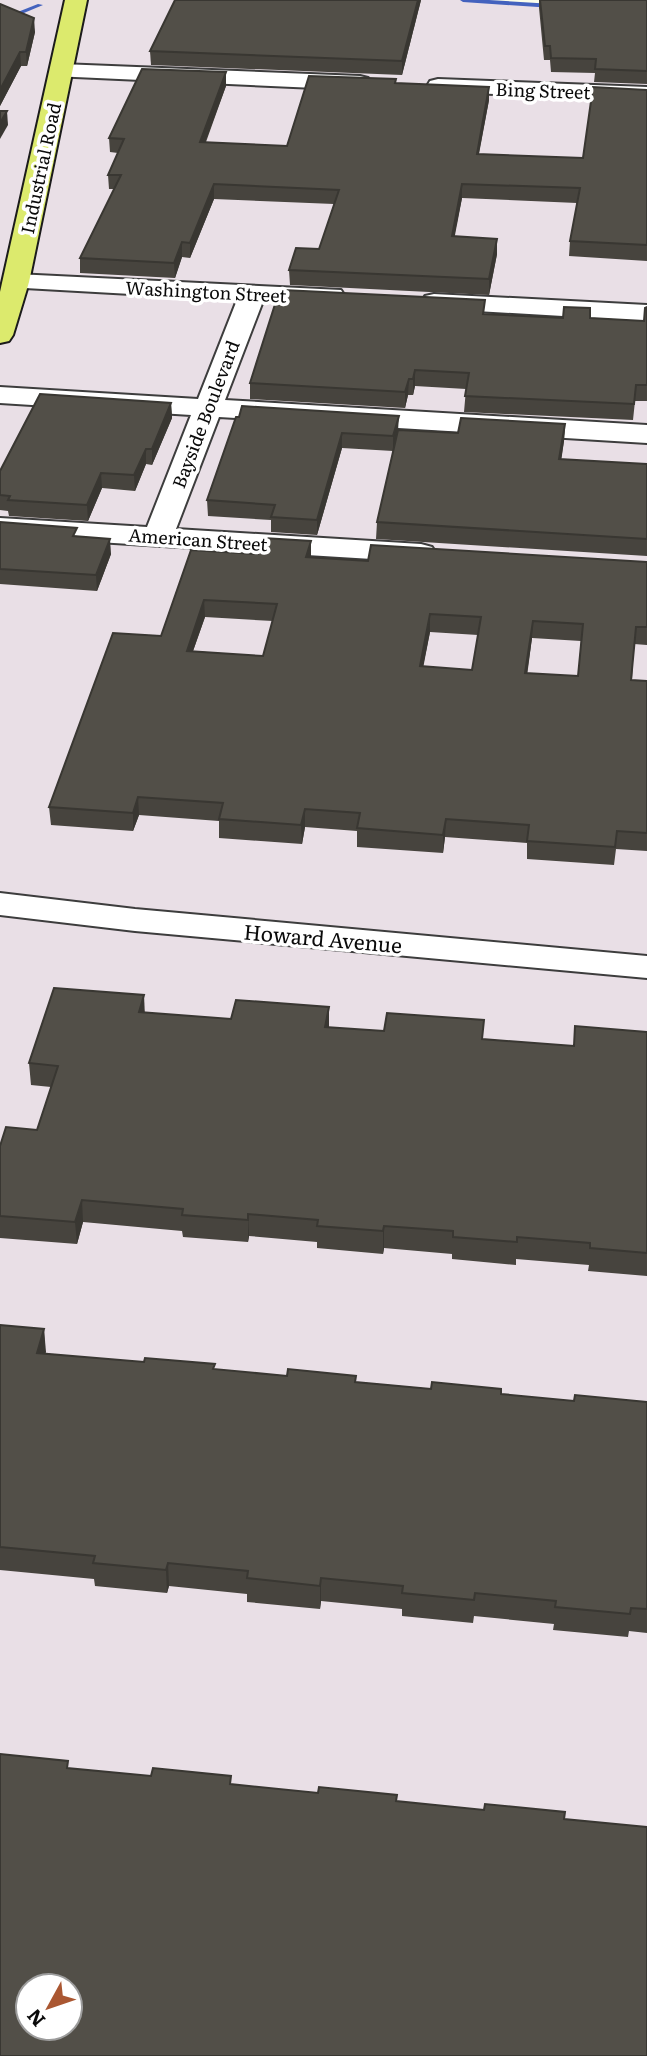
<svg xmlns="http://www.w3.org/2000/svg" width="647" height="2056" font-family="Literata,serif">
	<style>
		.industrial { fill: #e9dfe6; fill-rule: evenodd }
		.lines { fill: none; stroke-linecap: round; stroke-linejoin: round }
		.stream { fill: #4362be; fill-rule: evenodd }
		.minor-casing { stroke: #3d3d3d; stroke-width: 4 }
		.major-casing { stroke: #1b1b1b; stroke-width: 4 }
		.minor { fill: #fff; fill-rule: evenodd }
		.major { fill: #dcea6d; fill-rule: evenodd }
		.wall { fill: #47443e; fill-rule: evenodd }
		.shaded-wall { fill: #393732 }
		.building { fill: #524f48; stroke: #393732; stroke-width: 2; fill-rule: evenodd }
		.labels { text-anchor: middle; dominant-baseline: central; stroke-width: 7; stroke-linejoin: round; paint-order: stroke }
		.far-street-label { font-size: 18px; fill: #0a0a0a; stroke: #fff }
		.street-label { font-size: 21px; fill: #0a0a0a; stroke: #fff }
	</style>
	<rect width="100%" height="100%" fill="#fafdea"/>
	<!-- industrial -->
	<path class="industrial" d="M0 0H463L647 11V2056H0ZM28 1986H70V2028H28Z"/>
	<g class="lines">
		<!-- stream -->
		<g class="stream">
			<polygon points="460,0 489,0 553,4 556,6 553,8 463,2"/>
			<polygon points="38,4 43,5 0,23 0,19"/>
		</g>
		<defs>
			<g id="minor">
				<polygon points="61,64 360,76 368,78 371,83 368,88 360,90 53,76 50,71 53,66"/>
				<polygon points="438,79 647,87 647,101 430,91 427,86 430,81"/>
				<polygon points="16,274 341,290 345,296 341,302 332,304 263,301 225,400 647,425 647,443 219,417 176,529 421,544 432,547 436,553 432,559 421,562 0,536 0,518 147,527 191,415 0,403 0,387 198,399 237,300 7,287 3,282 7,277"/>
				<polygon points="434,294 647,305 647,321 425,308 421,302 425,296"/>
				<polygon points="0,893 135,909 647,956 647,978 135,931 0,915"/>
			</g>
			<polygon id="major" points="65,0 87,0 29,282 13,335 9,341 0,343 0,292"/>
		</defs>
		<!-- minor casing -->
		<use href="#minor" class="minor-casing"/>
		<!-- major casing -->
		<use href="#major" class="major-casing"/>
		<!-- minor -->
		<use href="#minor" class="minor"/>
		<!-- major -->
		<use href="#major" class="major"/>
	</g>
	<!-- wall -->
	<g class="wall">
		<polygon points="421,0 402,75 151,65 150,51"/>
		<polygon points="539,0 647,0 647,84 594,82 595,73 551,72 550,60 544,60 539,8"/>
		<polygon points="0,4 35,32 27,66 21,66 0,106"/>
		<polygon points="226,72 226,86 206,142 287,146 396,79 396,83 489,87 489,100 479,154 583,158 647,90 647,261 569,256 570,241 577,203 462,198 454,237 497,254 489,295 290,285 289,270 319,249 334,204 214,199 190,258 182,257 175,278 80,273 80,258 114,189 109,189 108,175 118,153 110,152 109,138"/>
		<polygon points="647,307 647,401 635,401 633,420 464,412 466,389 415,386 413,395 408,395 405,408 250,399 250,383 485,314 644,321"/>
		<polygon points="171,403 172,418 152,465 146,464 135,491 102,488 88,521 9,516 8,511 0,510 0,471"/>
		<polygon points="236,417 398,430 458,433 565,424 564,441 561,459 647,464 647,556 376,539 377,522 393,451 342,448 317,535 271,532 271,520 208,516 207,500"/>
		<polygon points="0,522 77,536 111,554 97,591 0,584"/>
		<path d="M311 541V558L368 561 647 562V645L634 644 632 680 647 681V851L616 849 614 865 527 859V843L445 837 443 853 357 847V831L305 827 302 844 219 838V821L139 815 133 831 51 825 49 807 161 636 258 554ZM205 617 273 621 263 656 193 651ZM430 632 478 635 472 670 423 666ZM532 638 581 641 578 676 527 673Z"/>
		<polygon points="145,1013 574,1046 647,1032 647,1276 588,1271 589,1265 516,1259 516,1265 452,1259 452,1254 384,1248 383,1254 317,1248 317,1242 249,1236 248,1242 183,1237 182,1231 83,1222 77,1244 0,1238 0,1146 37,1130 51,1087 31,1085 29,1063"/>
		<polygon points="0,1325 44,1329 45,1354 647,1408 647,1633 629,1631 628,1637 553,1630 554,1624 474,1616 473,1623 402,1616 402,1609 321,1601 320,1609 247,1602 247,1594 169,1586 167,1593 95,1586 94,1579 0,1570"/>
	</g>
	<!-- shaded-wall -->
	<g class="shaded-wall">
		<polygon points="418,0 421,0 402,75 402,61"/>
		<polygon points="34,18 35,32 27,66 26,52"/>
		<polygon points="20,52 21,66 0,106 0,90"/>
		<polygon points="226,72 226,86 200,156 200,142"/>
		<polygon points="489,87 489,100 476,168 477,154"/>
		<polygon points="7,111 8,125 0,139 0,123"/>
		<polygon points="214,184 214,199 190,258 190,243"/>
		<polygon points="462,184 462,198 452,251 452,236"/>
		<polygon points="497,239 497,254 489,295 489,279"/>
		<polygon points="182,242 182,257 175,278 174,263"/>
		<polygon points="415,370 415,386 413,395 413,379"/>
		<polygon points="409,379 408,395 405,408 405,392"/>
		<polygon points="171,403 172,418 152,465 152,449"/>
		<polygon points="399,416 398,431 393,451 393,436"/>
		<polygon points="565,424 564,441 559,476 559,459"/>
		<polygon points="342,433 342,448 317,535 317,520"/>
		<polygon points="146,449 146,464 135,491 134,475"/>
		<polygon points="101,473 102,488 88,521 87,505"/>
		<polygon points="110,539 111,554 97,591 96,575"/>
		<polygon points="311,541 311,558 306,557"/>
		<polygon points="204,600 205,617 187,668 187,651"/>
		<polygon points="430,614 430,632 420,684 420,666"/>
		<polygon points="533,621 532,638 525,691 525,673"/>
		<polygon points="138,797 139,815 133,831 133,813"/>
		<polygon points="305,809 305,827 302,844 301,825"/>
		<polygon points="446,819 445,837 443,853 443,835"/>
		<polygon points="144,995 145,1017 139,1012"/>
		<polygon points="329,1007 329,1029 325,1027"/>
		<polygon points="82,1200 83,1222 77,1244 75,1222"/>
		<polygon points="248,1214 249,1236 248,1242"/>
		<polygon points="384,1226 384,1248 383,1254 383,1231"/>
		<polygon points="44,1329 46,1352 39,1376 37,1353"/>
		<polygon points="168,1563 169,1586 167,1593 166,1570"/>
		<polygon points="321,1578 321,1601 320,1609 320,1586"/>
	</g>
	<!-- building -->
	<g class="building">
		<polygon points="175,0 418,0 402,61 150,51"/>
		<polygon points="540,0 647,0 647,71 595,69 596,59 551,58 550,46 545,46"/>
		<polygon points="0,4 34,18 26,52 20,52 0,90"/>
		<polygon points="142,69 226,72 200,142 287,146 309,76 396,79 395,83 489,87 477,154 583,158 593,87 647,90 647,245 570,241 580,188 462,184 452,236 497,239 489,279 289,270 296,248 319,249 339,190 214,184 190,243 182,242 174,263 80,258 121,175 108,175 124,139 109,138"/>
		<polygon points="0,111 7,111 0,123"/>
		<polygon points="283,290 485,300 483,314 563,318 564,307 590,308 590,318 644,321 645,308 647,307 647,385 636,385 634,404 465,396 469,373 415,370 413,379 409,379 405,392 250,383 277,298 280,298"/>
		<polygon points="40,394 171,403 152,449 146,449 134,475 101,473 87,505 8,500 10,496 0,495 0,471"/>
		<polygon points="242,406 399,416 393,436 342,433 317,520 271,517 275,505 207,500 236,417 239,417"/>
		<polygon points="461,418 565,424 559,459 647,464 647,539 377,522 398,430 458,433"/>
		<polygon points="0,522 77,528 73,536 110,539 96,575 0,569"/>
		<path d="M263 538 311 541 306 557 368 561 371 545 647 562V627H636L631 680 647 681V833L617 831 615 847 527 841 529 825 446 819 443 835 357 828 360 813 305 809 301 825 219 819 223 803 138 797 133 813 49 807 113 633 161 636 191 550 258 554ZM204 600 277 604 263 656 187 651ZM430 614 481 617 472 670 420 666ZM533 621 583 624 578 676 525 673Z"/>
		<polygon points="54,988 144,995 139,1012 231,1019 236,1000 329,1007 325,1027 384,1031 387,1013 484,1020 482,1039 574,1046 575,1026 647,1032 647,1253 590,1248 590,1243 517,1237 517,1242 453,1237 453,1231 384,1226 383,1231 317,1226 318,1220 248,1214 248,1220 182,1215 183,1209 82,1200 75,1222 0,1216 0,1146 6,1127 37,1130 58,1066 29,1063"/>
		<polygon points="0,1325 44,1329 37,1353 144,1362 145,1358 215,1364 213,1369 287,1376 288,1369 356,1376 355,1382 431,1389 432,1382 501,1389 501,1394 574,1401 575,1395 647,1402 647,1609 631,1608 630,1614 555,1607 556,1601 475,1593 474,1600 402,1593 403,1586 321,1578 320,1586 247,1578 248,1571 168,1563 166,1570 93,1563 95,1556 0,1547"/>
		<path d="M0 1754 68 1761 67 1768 151 1776 153 1768 231 1776 230 1784 318 1793 319 1787 397 1795 396 1801 484 1810 485 1804 565 1812 564 1819 647 1827V2056H0ZM28 1986H70V2028H28Z"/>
	</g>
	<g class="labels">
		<!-- far-street labels -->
		<g class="far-street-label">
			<text transform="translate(543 90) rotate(2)">Bing Street</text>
			<text transform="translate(40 168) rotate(-78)">Industrial Road</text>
			<text transform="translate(206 291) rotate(3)">Washington Street</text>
			<text transform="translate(205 414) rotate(-69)">Bayside Boulevard</text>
			<text transform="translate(198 539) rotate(4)">American Street</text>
		</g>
		<!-- street labels -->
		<g class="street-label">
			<text transform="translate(323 937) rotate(5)">Howard Avenue</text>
		</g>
	</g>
	<!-- north arrow -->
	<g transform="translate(49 2007) rotate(230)"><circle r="33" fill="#ffffff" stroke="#9d9d9d" stroke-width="2"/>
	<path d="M0-5L12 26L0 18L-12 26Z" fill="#aa5732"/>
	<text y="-10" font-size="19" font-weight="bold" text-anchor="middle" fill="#0a0a0a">N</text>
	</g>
</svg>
